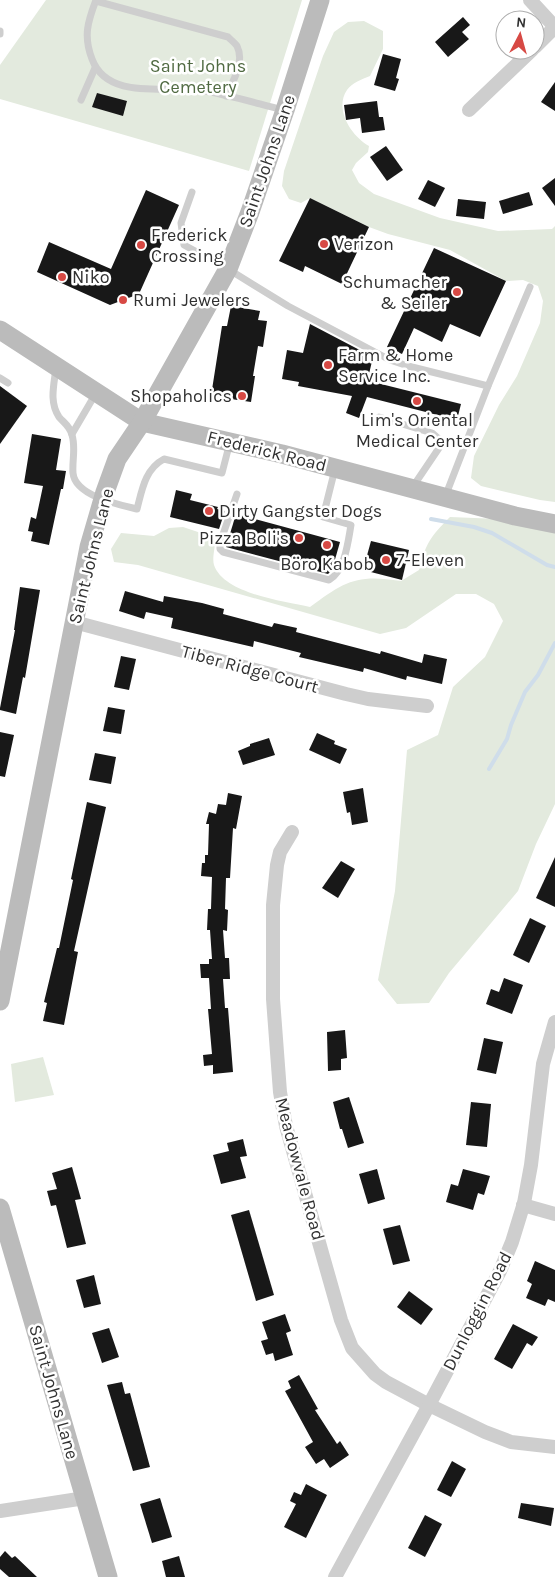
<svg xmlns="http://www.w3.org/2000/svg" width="555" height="1577" font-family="Karla,sans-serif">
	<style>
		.green { fill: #e3eade }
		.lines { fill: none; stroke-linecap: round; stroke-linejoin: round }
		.stream { stroke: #cfddea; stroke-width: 4 }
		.building { fill: #181818 }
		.lane { stroke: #cecece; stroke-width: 7 }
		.street { stroke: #cecece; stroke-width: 14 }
		.secondary { stroke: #bbb; stroke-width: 19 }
		.poi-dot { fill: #d74944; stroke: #fff; stroke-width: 2 }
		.labels { text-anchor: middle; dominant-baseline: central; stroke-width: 5; stroke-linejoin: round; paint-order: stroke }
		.park-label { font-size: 18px; fill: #506a42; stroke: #fff }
		.street-label { font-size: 18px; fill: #313131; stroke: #fff }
		.poi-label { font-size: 18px; fill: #313131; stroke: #fff; text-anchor: start }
	</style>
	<rect width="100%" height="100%" fill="#fff"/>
	<!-- green -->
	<g class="green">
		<polygon points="46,0 302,0 249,171 0,99 0,65"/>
		<path d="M364 21 383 31V49L370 76C362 79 352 83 347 90 334 109 351 136 369 146L368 152 356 163 352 170 359 183 374 194 440 218 498 231 552 229 555 226V502L540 500 481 486 471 478 474 456 499 405 517 376 540 323 543 301 538 286 523 280 506 281 450 250 388 234 369 227 310 198 301 203 289 199 282 186 284 171 323 56 334 32 348 22Z"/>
		<path d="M450 517 499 519 555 531V804L536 844 518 891 449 973 429 1003 397 1004 378 980 395 891 407 750 438 735 453 687 485 657 503 621 494 604 476 594H456L406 628 380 634 138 565 114 562 111 549 121 533 154 536 169 528 183 527 204 534 215 542C215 548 212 559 214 565 224 594 284 601 310 607 345 581 357 574 401 581L419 570C426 543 430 537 450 517Z"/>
		<polygon points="43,1057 54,1095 15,1102 11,1064"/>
	</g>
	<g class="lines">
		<!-- stream -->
		<g class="stream">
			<polyline points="431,519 474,527 492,533 547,565 555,567"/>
			<polyline points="489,769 507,739 511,725 525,692 538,675 555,643"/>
		</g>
	</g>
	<!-- building -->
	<g class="building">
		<polygon points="463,17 470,25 462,32 469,39 448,57 435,42"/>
		<polygon points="383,54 401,59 396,78 399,79 395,91 374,85"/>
		<polygon points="555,82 555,111 541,102"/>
		<polygon points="97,93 127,101 123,116 92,107"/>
		<polygon points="377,101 379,117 383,117 385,130 362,133 360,118 346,120 344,105"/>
		<polygon points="386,146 403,170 387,181 370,157"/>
		<polygon points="555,178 555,206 542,188"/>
		<polygon points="428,180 445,188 435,207 418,199"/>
		<polygon points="146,190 179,205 139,294 110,305 37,272 49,242 111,269"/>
		<polygon points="529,192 533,205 503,214 499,201"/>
		<polygon points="310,198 369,227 342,284 305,266 303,272 279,261"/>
		<polygon points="458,199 486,202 484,219 456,216"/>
		<polygon points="434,248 506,281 480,337 450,324 442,342 414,328 402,354 387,347"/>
		<polygon points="231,306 260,311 258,320 267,321 263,347 258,346 253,376 255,376 251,402 211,396 222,326 227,326"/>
		<polygon points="310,324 373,357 369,374 375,376 373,382 461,404 457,420 367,397 359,418 346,413 352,396 298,386 299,382 282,379 287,350 303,353"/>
		<polygon points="0,386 27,406 0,444"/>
		<polygon points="32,434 61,439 56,470 66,471 63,489 61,489 49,545 31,541 33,532 28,531 31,517 36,519 43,486 24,483"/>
		<polygon points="176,490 192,494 190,500 218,507 217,509 225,511 219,529 170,517"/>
		<polygon points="236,514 340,542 332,570 328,574 226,547"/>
		<polygon points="371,541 409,550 402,580 363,570"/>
		<polygon points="20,587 40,590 25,678 23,677 16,714 0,710 0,708 15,630 14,630"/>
		<polygon points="125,591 163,602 164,596 202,603 224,609 223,614 272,627 274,623 297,628 296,632 380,654 381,651 422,663 424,654 447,659 442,684 407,676 406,680 364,668 363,672 299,657 301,653 254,641 253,647 171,628 173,618 146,612 144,619 119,611"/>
		<polygon points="121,656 136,659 129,690 114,687"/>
		<polygon points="108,707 125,710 121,734 103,731"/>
		<polygon points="0,732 14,735 5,777 0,776"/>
		<polygon points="317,733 335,741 334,744 347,749 340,764 309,750"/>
		<polygon points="269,738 275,755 243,765 238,751 250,746 250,744"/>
		<polygon points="95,753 116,757 111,784 89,780"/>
		<polygon points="363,788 368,822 352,825 350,812 347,813 343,792"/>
		<polygon points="228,793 242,796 236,829 233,828 230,878 226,878 225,909 228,910 227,931 223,930 225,958 229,958 230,979 223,979 225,1008 228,1008 233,1072 213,1074 213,1065 204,1066 203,1055 212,1054 208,1009 211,1009 209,978 201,978 200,964 209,964 209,959 212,959 210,930 207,930 208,909 211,909 212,877 201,876 202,863 205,863 205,855 208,855 209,824 206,824 209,812 216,814 218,804 226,805"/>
		<polygon points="87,802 106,807 74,951 78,952 64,1025 43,1021 47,1003 44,1002 57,948 59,948 73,880 71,879"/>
		<polygon points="555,857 555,907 536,898"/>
		<polygon points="341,861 355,869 338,898 322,888"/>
		<polygon points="530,918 546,926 529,963 513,955"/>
		<polygon points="504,978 523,985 512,1014 486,1004 491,989 499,992"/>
		<polygon points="345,1030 347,1058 341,1059 341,1070 328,1071 327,1032"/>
		<polygon points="484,1038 503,1042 496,1074 477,1070"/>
		<polygon points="349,1097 364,1143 348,1148 342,1129 340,1129 333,1102"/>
		<polygon points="471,1102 491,1104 487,1147 466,1145"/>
		<polygon points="243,1139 247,1156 240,1157 246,1178 221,1184 213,1155 229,1151 227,1143"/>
		<polygon points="72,1167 81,1199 75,1200 86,1244 67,1248 56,1205 51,1206 47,1191 57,1189 52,1173"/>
		<polygon points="377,1169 385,1199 368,1204 359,1174"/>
		<polygon points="463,1169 490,1176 484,1195 478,1193 473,1210 446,1202 451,1184 458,1186"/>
		<polygon points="249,1210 274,1295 256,1301 231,1215"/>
		<polygon points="400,1225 410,1261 393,1265 383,1229"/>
		<polygon points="535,1261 555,1270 555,1302 548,1299 545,1306 526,1298 532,1284 527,1281"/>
		<polygon points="94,1275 101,1304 84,1308 76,1280"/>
		<polygon points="409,1291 433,1309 421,1325 397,1307"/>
		<polygon points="285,1314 291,1331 286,1333 293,1355 275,1361 273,1353 266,1355 261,1341 268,1339 262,1322"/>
		<polygon points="513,1324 538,1337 532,1346 527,1343 512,1369 494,1359"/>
		<polygon points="109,1328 119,1357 102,1363 92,1333"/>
		<polygon points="299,1375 318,1409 315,1410 337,1444 340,1441 349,1455 330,1468 324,1459 316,1464 305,1447 313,1442 285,1391 291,1388 288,1381"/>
		<polygon points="122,1382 125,1394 130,1393 150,1467 133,1471 107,1385"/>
		<polygon points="452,1461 466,1469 451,1497 437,1490"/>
		<polygon points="306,1484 327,1495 306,1538 284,1527 296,1504 290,1501 294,1492 301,1495"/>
		<polygon points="160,1498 172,1537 152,1543 140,1504"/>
		<polygon points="521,1503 554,1508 551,1526 518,1518"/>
		<polygon points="425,1515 442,1524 425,1557 408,1548"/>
		<polygon points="5,1551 12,1558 15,1556 37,1577 9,1577 0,1569 0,1557"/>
		<polygon points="179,1556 185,1577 166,1577 162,1561"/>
	</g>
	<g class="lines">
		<!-- lane -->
		<g class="lane">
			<path d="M96 0C88 21 83 36 92 59 107 100 164 86 198 90 227 94 255 103 283 110"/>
			<path d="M96 1 228 37C231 40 235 43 237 46 245 62 233 81 226 96"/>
			<polyline points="0,31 0,34"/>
			<polyline points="81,100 95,68"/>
			<polyline points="192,192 181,223 184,245 228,269 288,306 390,360 408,366 488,386"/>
			<path d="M56 368C54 385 49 402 59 417 64 423 70 426 72 435 76 448 72 460 73 473 75 496 120 505 137 509 142 490 145 469 164 459L222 473 230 442"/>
			<polyline points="0,378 8,383"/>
			<polyline points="379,417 432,433 440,440 439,448 412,488"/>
			<polyline points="72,434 96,393"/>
			<path d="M237 494 220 543V549L223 552 329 580C345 571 348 542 351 525L323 517 335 469"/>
			<polyline points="445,497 488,386 530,287"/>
		</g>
		<!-- street -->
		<g class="street">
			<polyline points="530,0 555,27"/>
			<polyline points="535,47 555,27"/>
			<polyline points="469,110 532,50"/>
			<polyline points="74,622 346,694 368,699 427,706"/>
			<polyline points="292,832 280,852 277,865 273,905 273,999 280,1092 286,1126 341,1320 352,1348 375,1374 386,1382 429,1405 485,1432 511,1442 555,1447"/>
			<polyline points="523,1205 555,1214"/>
			<polyline points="0,1511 85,1498"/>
			<polyline points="335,1577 429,1405 500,1271 512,1242 524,1203 531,1165 543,1064 555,1022"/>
		</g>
		<!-- secondary -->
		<g class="secondary">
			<polyline points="0,330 142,422 282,454 515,516 555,524"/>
			<polyline points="0,1001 89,547 105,492 117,459 142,422 228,269 250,212 285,110 320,0"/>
			<polyline points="0,1208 108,1577"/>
		</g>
	</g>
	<!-- markers -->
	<g class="poi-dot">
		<circle cx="324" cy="244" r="5"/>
		<circle cx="141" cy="245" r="5"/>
		<circle cx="62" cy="277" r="5"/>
		<circle cx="457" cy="292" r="5"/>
		<circle cx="123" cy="300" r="5"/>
		<circle cx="328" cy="365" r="5"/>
		<circle cx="242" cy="396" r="5"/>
		<circle cx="417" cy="401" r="5"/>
		<circle cx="209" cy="511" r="5"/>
		<circle cx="299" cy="538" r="5"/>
		<circle cx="327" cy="545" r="5"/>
		<circle cx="386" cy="560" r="5"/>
	</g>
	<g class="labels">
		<!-- park labels -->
		<g class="park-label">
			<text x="198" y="66">Saint Johns<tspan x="198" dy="21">Cemetery</tspan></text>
		</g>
		<!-- street labels -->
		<g class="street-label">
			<text transform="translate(267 161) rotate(-71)">Saint Johns Lane</text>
			<text transform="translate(267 451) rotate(14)">Frederick Road</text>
			<text transform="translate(91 556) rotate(-76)">Saint Johns Lane</text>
			<text transform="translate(250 669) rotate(15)">Tiber Ridge Court</text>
			<text transform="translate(300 1169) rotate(75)">Meadowvale Road</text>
			<text transform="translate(477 1311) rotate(-63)">Dunloggin Road</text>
			<text transform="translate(54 1392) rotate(74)">Saint Johns Lane</text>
		</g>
		<!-- poi labels -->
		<g class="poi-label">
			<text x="151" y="235">Frederick<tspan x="151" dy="21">Crossing</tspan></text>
			<text x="334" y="244">Verizon</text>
			<text x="72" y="277">Niko</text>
			<text x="447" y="282" text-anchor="end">Schumacher<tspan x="447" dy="21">&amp; Seiler</tspan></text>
			<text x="133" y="300">Rumi Jewelers</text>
			<text x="338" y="355">Farm &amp; Home<tspan x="338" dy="21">Service Inc.</tspan></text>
			<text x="232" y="396" text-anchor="end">Shopaholics</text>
			<text x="417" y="420" text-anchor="middle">Lim's Oriental<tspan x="417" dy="21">Medical Center</tspan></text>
			<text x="219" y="511">Dirty Gangster Dogs</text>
			<text x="289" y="538" text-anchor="end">Pizza Boli's</text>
			<text x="396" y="560">7-Eleven</text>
			<text x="327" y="564" text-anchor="middle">Böro Kabob</text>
		</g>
	</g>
	<!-- north arrow -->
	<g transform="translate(520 35) rotate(6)"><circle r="24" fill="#ffffff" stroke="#adadad"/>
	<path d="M0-4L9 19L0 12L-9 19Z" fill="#d74944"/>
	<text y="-8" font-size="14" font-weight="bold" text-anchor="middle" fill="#313131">N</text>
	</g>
</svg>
